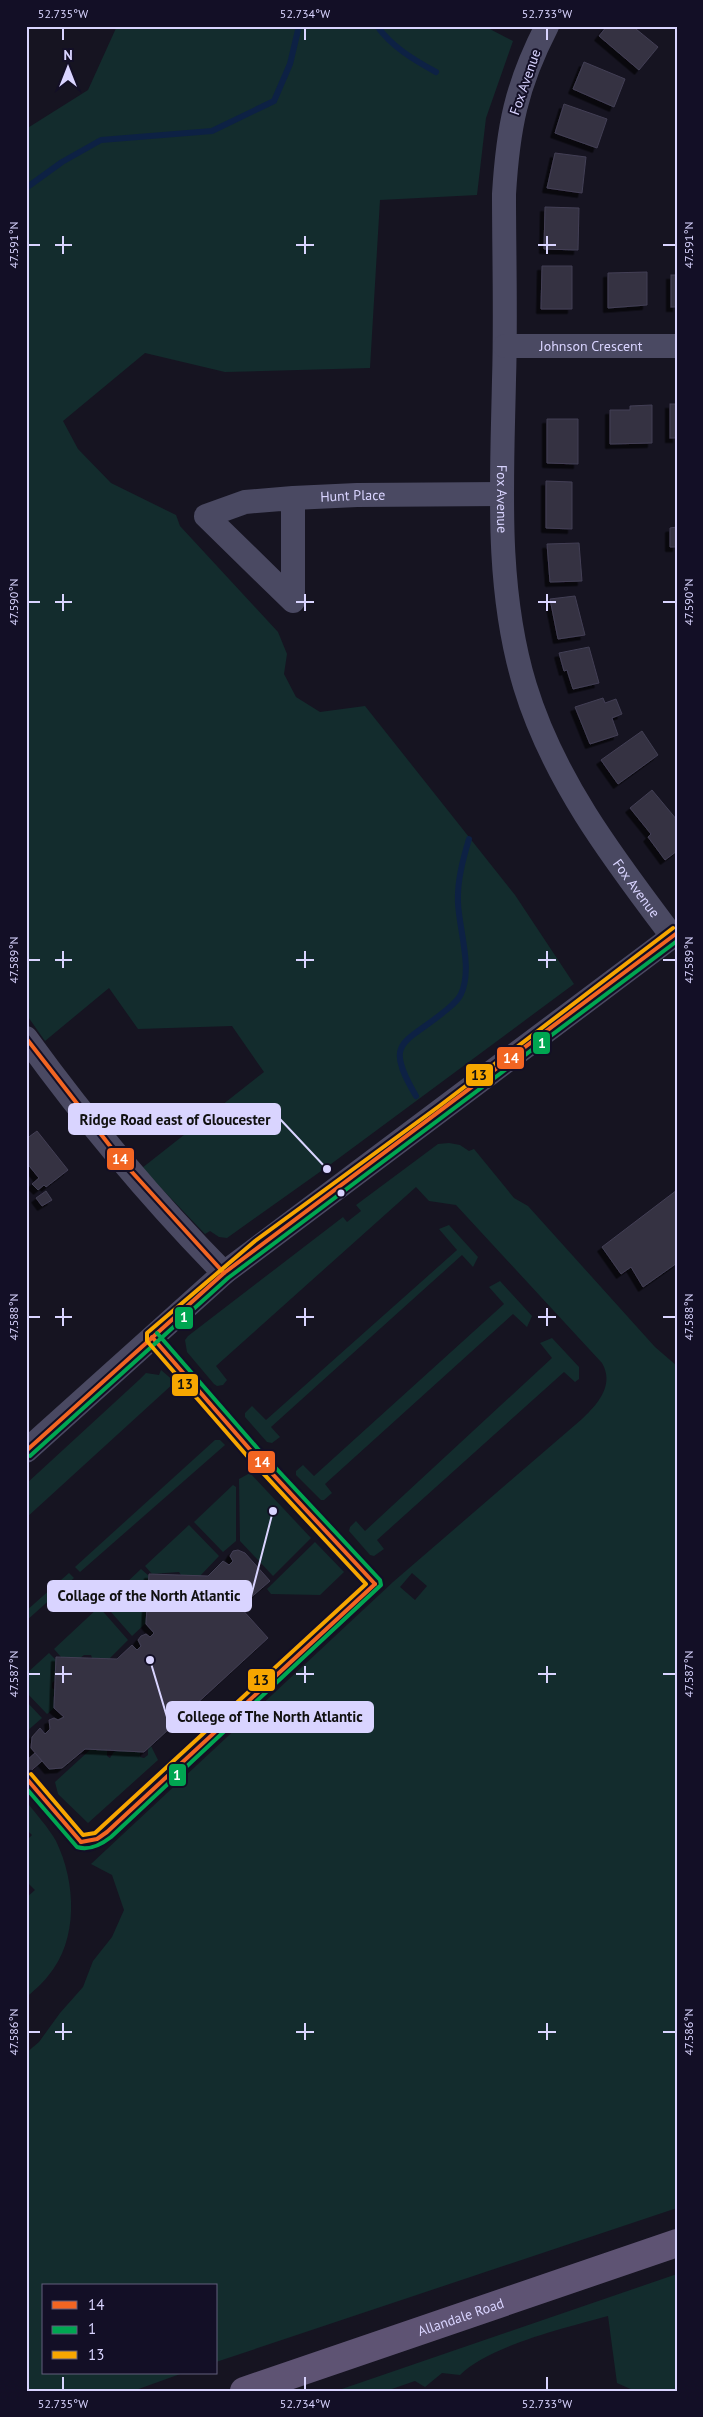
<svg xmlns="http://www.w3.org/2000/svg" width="703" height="2417" font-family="'PT Sans',sans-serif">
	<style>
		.green { fill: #132c2d; fill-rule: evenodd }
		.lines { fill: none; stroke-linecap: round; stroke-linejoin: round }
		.stream { stroke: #0d2144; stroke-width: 6 }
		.building { fill: #343243; stroke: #433f54; filter: url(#shadow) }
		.minor { stroke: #4a4962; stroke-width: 24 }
		.major { stroke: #5e5373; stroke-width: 28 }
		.bus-1-casing { stroke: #130f26; stroke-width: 8 }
		.bus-2-casing { stroke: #130f26; stroke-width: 8 }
		.bus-3-casing { stroke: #130f26; stroke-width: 8 }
		.bus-1 { stroke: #f26522; stroke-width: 4 }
		.bus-2 { stroke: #00a651; stroke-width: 4 }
		.bus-3 { stroke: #f7a600; stroke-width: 4 }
		.ticks { fill: none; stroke: #d9d4ff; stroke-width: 2 }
		.bus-dot { fill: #d9d4ff; stroke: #130f26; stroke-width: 2 }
		.labels { text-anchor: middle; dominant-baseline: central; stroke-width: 4; stroke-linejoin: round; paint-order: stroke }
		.street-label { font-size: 14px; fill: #d9d4ff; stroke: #130f26 }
		.leader { fill: none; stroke: #d9d4ff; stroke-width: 2 }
		.callout-dot { fill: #d9d4ff; stroke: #130f26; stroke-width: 2 }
		.callout { fill: #d9d4ff; stroke: #d9d4ff; stroke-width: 2 }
		.callout-label { font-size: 15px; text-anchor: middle; font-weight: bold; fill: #111 }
		.line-badge { stroke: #130f26; stroke-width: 2 }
		.badge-label { font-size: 14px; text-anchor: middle; font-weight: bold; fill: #fff }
		.pale-badge-label { font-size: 14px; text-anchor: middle; font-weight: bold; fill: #111 }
		.neatline { fill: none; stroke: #d9d4ff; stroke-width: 2 }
		.ticks-label { font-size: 12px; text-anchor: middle; fill: #d9d4ff }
	</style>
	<defs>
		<filter id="shadow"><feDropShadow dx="-4.5" dy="4.5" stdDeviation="0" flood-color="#0009"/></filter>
	</defs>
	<rect width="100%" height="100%" fill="#161421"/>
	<!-- green -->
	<g class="green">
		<polygon points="117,26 484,26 513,41 486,118 477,195 380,200 370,368 225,372 145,353 63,421 78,449 111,483 176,515 180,526 278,632 287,654 284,674 296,697 320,712 365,706 515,895 574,984 331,1164 227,1238 219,1237 210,1231 205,1234 142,1168 264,1072 232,1026 138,1029 109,988 45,1041 26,1014 26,129 88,90"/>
		<path d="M449 1143 460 1145 469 1151 474 1149 514 1198 528 1206 655 1347 677 1366V2208L216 2362V2286H44V2373H183L133 2391H26V2053L39 2042 60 2013 83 1987 93 1961 112 1937 124 1910 112 1875 91 1864 393 1582 582 1419C597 1405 615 1385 602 1363L456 1205 429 1201 416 1187 216 1366 227 1380 223 1385 217 1386 214 1384 187 1352 185 1340 188 1336 343 1217 347 1222 361 1211 356 1205 438 1144ZM412 1573 427 1586 415 1600 400 1587Z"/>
		<polygon points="449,1225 478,1257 473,1267 462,1255 271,1427 280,1437 272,1443 267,1442 245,1417 245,1413 252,1406 266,1420 457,1250 439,1229"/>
		<polygon points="500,1281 532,1316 527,1327 513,1314 325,1484 332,1493 324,1500 321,1500 296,1475 296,1471 303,1465 314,1476 504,1304 489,1287"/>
		<polygon points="552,1338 579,1367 579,1379 575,1382 564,1372 377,1540 384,1549 374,1556 370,1555 349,1531 350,1527 356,1521 365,1531 552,1358 540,1343"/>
		<polygon points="161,1370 175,1382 26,1518 26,1484 139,1380 146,1373 159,1375"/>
		<polygon points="215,1440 220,1440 225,1445 80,1572 75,1567"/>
		<polygon points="250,1473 311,1538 273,1576 240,1541 239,1479"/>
		<polygon points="233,1485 236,1487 236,1541 223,1552 194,1522"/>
		<polygon points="189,1525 219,1556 200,1576 181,1575 179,1572 152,1574 145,1566"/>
		<polygon points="315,1542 344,1572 320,1595 271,1594 267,1589"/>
		<polygon points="141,1569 149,1576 148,1591 144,1593 144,1599 147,1601 147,1622 132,1636 104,1604"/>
		<polygon points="69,1573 74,1578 26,1621 26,1611"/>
		<polygon points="99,1607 128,1640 109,1659 92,1658 91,1655 84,1655 80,1658 61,1657 54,1649"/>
		<polygon points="49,1653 56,1660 55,1680 52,1683 52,1688 55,1690 54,1708 47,1714 26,1692 26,1674"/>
		<polygon points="26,1701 42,1718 26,1732"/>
		<polygon points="151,1746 158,1760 88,1823 58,1794 55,1782 91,1749 107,1750 107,1756 110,1758 115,1750 140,1752 140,1757 144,1758 148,1755 148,1749"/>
		<path d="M26 1801C36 1814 48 1827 56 1841 76 1882 79 1940 48 1976 42 1984 33 1991 26 1998V1898L35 1890 26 1881V1841L32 1835 26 1829Z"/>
		<path d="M677 2274V2391H635L617 2383 608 2316C568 2327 488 2346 460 2375L442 2373 425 2387 415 2381 386 2391H336Z"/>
	</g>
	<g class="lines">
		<!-- stream -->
		<g class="stream">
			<path d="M377 26C392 47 414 60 436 72"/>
			<polyline points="26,188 62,162 101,140 212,131 274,101 290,64 299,26"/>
			<path d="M416 1096C383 1040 404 1045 445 1011 451 1006 458 1001 461 994 473 969 459 929 458 903 457 881 463 859 469 839"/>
		</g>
	</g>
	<!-- building -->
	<g class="building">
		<polygon points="607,26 638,26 636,29 658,47 639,70 599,36"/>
		<polygon points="584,62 625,79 614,107 573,89"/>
		<polygon points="564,104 607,119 597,148 555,133"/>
		<polygon points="555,153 586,157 582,193 547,188"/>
		<polygon points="545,207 579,208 578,250 544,249"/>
		<polygon points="542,266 572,266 572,309 541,309"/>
		<polygon points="647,272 647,305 608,308 608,273"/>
		<rect x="671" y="275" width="6" height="32"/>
		<rect x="670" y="404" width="7" height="34"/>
		<polygon points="652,405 652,443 610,444 610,410 630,410 630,406"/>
		<polygon points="547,419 578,419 578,464 547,463"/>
		<polygon points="546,481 572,482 572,529 546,528"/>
		<polygon points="677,527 677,547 670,547 670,528"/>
		<polygon points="579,543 582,581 550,582 547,544"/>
		<polygon points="575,596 585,635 558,639 550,599"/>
		<polygon points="589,647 599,683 573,689 567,670 564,671 559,653"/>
		<polygon points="603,698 605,703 616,699 622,714 612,718 618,735 590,744 575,707"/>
		<polygon points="642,731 658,755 618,784 601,760"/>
		<polygon points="652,790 677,820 677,851 665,860 648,837 651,834 630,808"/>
		<polygon points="37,1131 68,1170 46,1187 44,1185 38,1190 32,1184 39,1178 26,1162 26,1139"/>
		<polygon points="677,1190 677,1263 643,1287 631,1267 621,1274 602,1247"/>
		<polygon points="46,1191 52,1200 42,1206 36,1198"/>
		<polygon points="238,1550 245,1553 270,1581 240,1607 268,1638 144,1752 85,1749 62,1768 49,1769 31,1748 32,1737 40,1728 45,1734 50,1729 49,1720 54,1718 58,1720 64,1717 54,1708 56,1657 117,1659 132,1645 137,1650 141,1646 138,1640 141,1636 146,1634 150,1637 154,1633 146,1624 149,1574 208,1576 223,1561 229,1565 233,1561 230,1556 233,1551"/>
		<polygon points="35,1753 42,1761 26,1775 26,1761"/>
	</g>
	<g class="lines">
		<!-- minor -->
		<g class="minor">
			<path id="s1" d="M547 26C516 86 508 128 504 194 504 256 506 318 504 380 502 482 495 587 525 686 554 781 614 859 672 936"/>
			<path id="s2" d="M505 346H677"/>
			<path id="s3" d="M293 498V601L206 516 245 502 293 498 357 495 502 494"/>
			<path d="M26 1038C87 1122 152 1200 224 1273"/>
			<polyline points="26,1451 224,1273 677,933"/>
		</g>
		<!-- major -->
		<path class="major" id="s4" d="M244 2391 677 2243"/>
		<defs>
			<g id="bus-1">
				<polyline points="26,1038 121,1160 224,1273"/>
				<polyline points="152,1337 253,1453 375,1584"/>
				<polyline points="26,1451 224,1273 677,933"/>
				<polyline points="26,1778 81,1842"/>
				<polyline points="81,1842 97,1839 107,1832 375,1584"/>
			</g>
			<g id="bus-2">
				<polyline points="30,1456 228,1278 677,941"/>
				<path d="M26 1788 77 1847C89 1851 102 1844 111 1837L381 1585 380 1580 258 1449 157 1333"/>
			</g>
			<polyline id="bus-3" points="31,1774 83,1835 95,1833 366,1584 248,1457 147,1341 147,1333 255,1241 438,1107 673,928"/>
		</defs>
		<!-- bus-1 casing -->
		<use href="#bus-1" class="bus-1-casing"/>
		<!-- bus-2 casing -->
		<use href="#bus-2" class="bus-2-casing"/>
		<!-- bus-3 casing -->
		<use href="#bus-3" class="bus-3-casing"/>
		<!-- bus-1 -->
		<use href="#bus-1" class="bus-1"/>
		<!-- bus-2 -->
		<use href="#bus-2" class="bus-2"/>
		<!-- bus-3 -->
		<use href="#bus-3" class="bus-3"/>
	</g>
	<!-- ticks -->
	<path class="ticks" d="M63 28V40M305 28V40M547 28V40M63 236V254M305 236V254M547 236V254M28 245H40M55 245H72M296 245H314M538 245H556M663 245H676M63 594V611M305 594V611M547 594V611M28 602H40M55 602H72M296 602H314M538 602H556M663 602H676M63 951V968M305 951V968M547 951V968M28 960H40M55 960H72M296 960H314M538 960H556M663 960H676M63 1308V1326M305 1308V1326M547 1308V1326M28 1317H40M55 1317H72M296 1317H314M538 1317H556M663 1317H676M63 1666V1683M305 1666V1683M547 1666V1683M28 1674H40M55 1674H72M296 1674H314M538 1674H556M663 1674H676M63 2023V2040M305 2023V2040M547 2023V2040M28 2032H40M55 2032H72M296 2032H314M538 2032H556M663 2032H676M63 2377V2390M305 2377V2390M547 2377V2390"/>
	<!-- markers -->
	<circle class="bus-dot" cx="341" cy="1193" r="4.5"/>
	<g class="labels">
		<!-- street labels -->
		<g class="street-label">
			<text transform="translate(525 82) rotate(-71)">Fox Avenue</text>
			<text stroke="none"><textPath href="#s2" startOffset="86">Johnson Crescent</textPath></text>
			<text stroke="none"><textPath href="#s3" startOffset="374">Hunt Place</textPath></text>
			<text stroke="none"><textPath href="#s1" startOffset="480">Fox Avenue</textPath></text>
			<text stroke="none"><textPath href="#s1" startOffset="901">Fox Avenue</textPath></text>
			<text stroke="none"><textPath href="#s4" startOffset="229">Allandale Road</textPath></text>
		</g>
	</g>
	<!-- callouts -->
	<path class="leader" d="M327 1169L280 1119M273 1511L251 1596M150 1660L167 1717"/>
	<g class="callout-dot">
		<circle cx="327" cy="1169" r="5"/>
		<circle cx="273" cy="1511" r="5"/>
		<circle cx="150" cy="1660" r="5"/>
	</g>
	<g class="callout">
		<rect x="69" y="1104" width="211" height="30" rx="5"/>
		<rect x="48" y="1581" width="203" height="30" rx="5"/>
		<rect x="167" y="1702" width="206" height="30" rx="5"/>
	</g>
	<g class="callout-label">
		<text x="175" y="1125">Ridge Road east of Gloucester</text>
		<text x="149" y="1601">Collage of the North Atlantic</text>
		<text x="270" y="1722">College of The North Atlantic</text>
	</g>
	<g class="line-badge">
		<rect x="532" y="1031" width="19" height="24" rx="5" fill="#00a651"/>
		<rect x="496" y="1046" width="29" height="24" rx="5" fill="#f26522"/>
		<rect x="465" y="1063" width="29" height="24" rx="5" fill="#f7a600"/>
		<rect x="106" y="1147" width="29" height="24" rx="5" fill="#f26522"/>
		<rect x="174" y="1306" width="20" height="24" rx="5" fill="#00a651"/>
		<rect x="171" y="1373" width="28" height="24" rx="5" fill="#f7a600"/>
		<rect x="247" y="1450" width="29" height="24" rx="5" fill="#f26522"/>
		<rect x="247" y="1668" width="29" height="24" rx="5" fill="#f7a600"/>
		<rect x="168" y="1763" width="19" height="24" rx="5" fill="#00a651"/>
	</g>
	<g class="badge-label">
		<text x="542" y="1048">1</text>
		<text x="511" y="1063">14</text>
		<text x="120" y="1164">14</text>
		<text x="184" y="1322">1</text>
		<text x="262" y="1467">14</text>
		<text x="177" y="1780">1</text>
	</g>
	<g class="pale-badge-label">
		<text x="479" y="1080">13</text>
		<text x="185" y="1389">13</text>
		<text x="261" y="1685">13</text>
	</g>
	<!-- border -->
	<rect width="703" height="2417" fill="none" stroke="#130f26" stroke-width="55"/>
	<!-- legend -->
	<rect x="42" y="2284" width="175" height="90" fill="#130f26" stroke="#625e7d"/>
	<rect x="52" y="2301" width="25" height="8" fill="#f26522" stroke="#625e7d"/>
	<text x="88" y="2310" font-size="15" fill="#d9d4ff">14</text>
	<rect x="52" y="2326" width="25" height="8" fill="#00a651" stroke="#625e7d"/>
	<text x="88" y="2334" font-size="15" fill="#d9d4ff">1</text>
	<rect x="52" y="2351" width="25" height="8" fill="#f7a600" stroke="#625e7d"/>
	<text x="88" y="2360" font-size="15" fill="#d9d4ff">13</text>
	<!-- north arrow -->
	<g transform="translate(68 68)" stroke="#130f26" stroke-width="4" paint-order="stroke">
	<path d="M0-4L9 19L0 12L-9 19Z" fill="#d9d4ff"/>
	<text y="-8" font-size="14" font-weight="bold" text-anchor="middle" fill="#d9d4ff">N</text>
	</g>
	<rect x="28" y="28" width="648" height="2362" class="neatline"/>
	<g class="ticks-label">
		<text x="63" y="18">52.735°W</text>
		<text x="305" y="18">52.734°W</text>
		<text x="547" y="18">52.733°W</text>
		<text transform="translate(14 245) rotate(-90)" y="4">47.591°N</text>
		<text transform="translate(689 245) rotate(-90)" y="4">47.591°N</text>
		<text transform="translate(14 602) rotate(-90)" y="4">47.590°N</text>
		<text transform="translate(689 602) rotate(-90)" y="4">47.590°N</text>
		<text transform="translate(14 960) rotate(-90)" y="4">47.589°N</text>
		<text transform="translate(689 960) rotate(-90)" y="4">47.589°N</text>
		<text transform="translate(14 1317) rotate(-90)" y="4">47.588°N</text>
		<text transform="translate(689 1317) rotate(-90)" y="4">47.588°N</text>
		<text transform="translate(14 1674) rotate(-90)" y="4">47.587°N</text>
		<text transform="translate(689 1674) rotate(-90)" y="4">47.587°N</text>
		<text transform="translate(14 2032) rotate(-90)" y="4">47.586°N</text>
		<text transform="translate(689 2032) rotate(-90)" y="4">47.586°N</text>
		<text x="63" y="2408">52.735°W</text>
		<text x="305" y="2408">52.734°W</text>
		<text x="547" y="2408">52.733°W</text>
	</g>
</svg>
